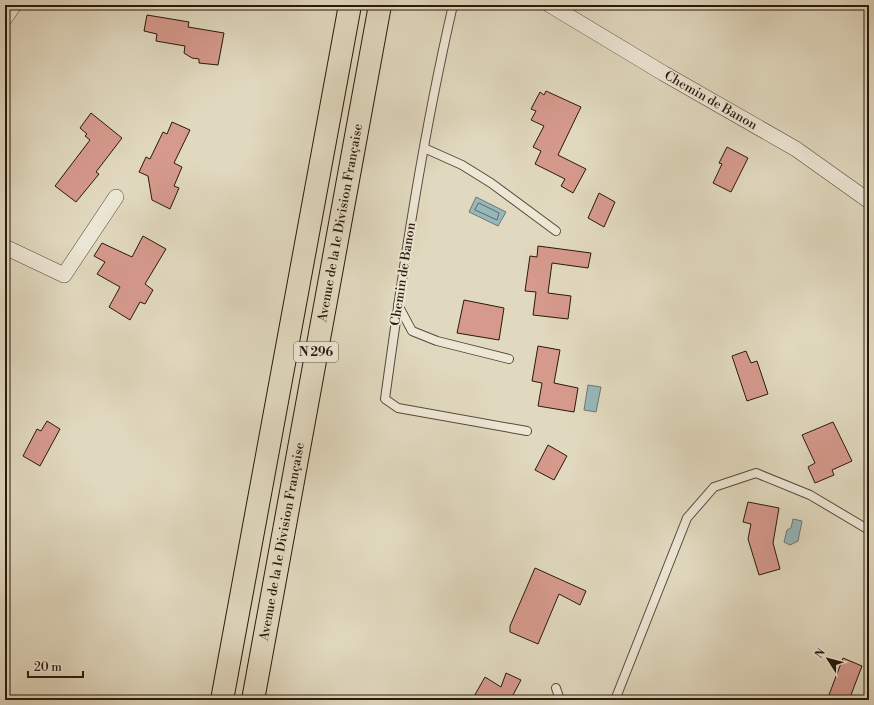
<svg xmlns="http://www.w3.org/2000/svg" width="874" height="705" font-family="'Libre Bodoni',serif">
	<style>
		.water { fill: #97b8ba; stroke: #6b7874 }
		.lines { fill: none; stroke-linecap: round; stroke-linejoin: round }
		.shore { stroke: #606862; stroke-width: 1 }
		.building { fill: #d69a8d; stroke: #28190b }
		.lane-casing { stroke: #564938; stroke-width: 10 }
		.street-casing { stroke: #564938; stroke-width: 16 }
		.highway-casing { stroke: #28190b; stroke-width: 24 }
		.lane { stroke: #ece6d5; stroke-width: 8 }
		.street { stroke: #ece6d5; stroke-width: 15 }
		.highway { stroke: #e1d9bf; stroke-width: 22 }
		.labels { text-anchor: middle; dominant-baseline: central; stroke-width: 4; stroke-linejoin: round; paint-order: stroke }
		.shield { fill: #ece6d5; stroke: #635648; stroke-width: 1 }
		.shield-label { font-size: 12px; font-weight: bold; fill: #28190b }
		.street-label { font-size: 13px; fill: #28190b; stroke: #ece6d5 }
	</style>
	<rect width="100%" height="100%" fill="#e1d9bf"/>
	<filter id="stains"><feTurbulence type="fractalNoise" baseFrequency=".005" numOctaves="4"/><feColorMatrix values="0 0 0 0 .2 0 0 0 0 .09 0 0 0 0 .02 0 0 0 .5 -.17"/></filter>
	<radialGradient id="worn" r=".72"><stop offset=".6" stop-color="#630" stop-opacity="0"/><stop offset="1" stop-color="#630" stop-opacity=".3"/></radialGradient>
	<!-- water -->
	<g class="water">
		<polygon points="476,197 506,212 498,226 469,212"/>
		<polygon points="588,385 601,387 596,412 584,410"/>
		<polygon points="793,519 802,521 798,541 790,545 784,542 787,530 791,528"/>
	</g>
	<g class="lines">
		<!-- shore -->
		<polygon class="shore" points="479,203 499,213 497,220 475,210"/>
	</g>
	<!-- building -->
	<g class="building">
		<polygon points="147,15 189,22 188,27 224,33 218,65 199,63 199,59 192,58 184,53 185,46 156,41 157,34 144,31"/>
		<polygon points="546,91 581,107 558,155 586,169 573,193 561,186 565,179 535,164 541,151 533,147 544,126 531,120 536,111 531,109 540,92 544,95"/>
		<polygon points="91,113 122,138 96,172 99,174 76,202 55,186 90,140 85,136 87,134 80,128"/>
		<polygon points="172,122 190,130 174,163 182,167 174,186 179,188 170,209 152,200 148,176 139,172 146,157 150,159 163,132 167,134"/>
		<polygon points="727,147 748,158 731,192 713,183 722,164 719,163"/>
		<polygon points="599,193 615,202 604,227 588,218"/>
		<polygon points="143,236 166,249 145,284 153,290 145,304 140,302 130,320 109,307 120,287 97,274 105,262 94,256 102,243 132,257"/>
		<polygon points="538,246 591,253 588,268 552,263 548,293 571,296 568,319 533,315 536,292 525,291 530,256 537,257"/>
		<polygon points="464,300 504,308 499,340 457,333"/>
		<polygon points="538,346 560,350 554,383 578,388 574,412 538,406 542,383 532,381"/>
		<polygon points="746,351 751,363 757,361 768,394 747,401 732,356"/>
		<polygon points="47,421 60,429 40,466 23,456 37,429 41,431"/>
		<polygon points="833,422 852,461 832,470 834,475 815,483 808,467 815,463 802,435"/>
		<polygon points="548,445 567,456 554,480 535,470"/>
		<polygon points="748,502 779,508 773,543 780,569 759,575 748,539 751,524 743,522"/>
		<polygon points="535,568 586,591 580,605 559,594 538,644 510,632 510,626"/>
		<polygon points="843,658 862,666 849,700 827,700"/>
		<polygon points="506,673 521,680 513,695 522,700 472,700 485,677 501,687"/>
	</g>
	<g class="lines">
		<defs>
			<g id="lane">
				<path d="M453 5C423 135 403 267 385 399L398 408 527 431"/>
				<polyline points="424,148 462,165 491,183 556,231"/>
				<polyline points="398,305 412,331 437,341 509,359"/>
				<polyline points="556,688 560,700"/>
				<polyline points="615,700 687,518 714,487 756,473 810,495 869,530"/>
			</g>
			<g id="street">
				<path id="s1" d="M550 5 663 73 796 149 869 201"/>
				<polyline points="5,18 14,5"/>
				<polyline points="5,247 64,275 116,197"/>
			</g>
			<g id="highway">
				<polyline points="222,700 350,5"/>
				<path id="s2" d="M253 700 380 5"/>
			</g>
		</defs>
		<!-- lane casing -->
		<use href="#lane" class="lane-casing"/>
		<!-- street casing -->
		<use href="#street" class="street-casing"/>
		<!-- highway casing -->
		<use href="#highway" class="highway-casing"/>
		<!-- lane -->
		<use href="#lane" class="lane"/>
		<!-- street -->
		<use href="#street" class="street"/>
		<!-- highway -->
		<use href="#highway" class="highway"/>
	</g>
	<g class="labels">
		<!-- shield labels -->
		<rect class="shield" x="294" y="342" width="44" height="20" rx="3"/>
		<g class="shield-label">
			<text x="316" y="352">N 296</text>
		</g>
		<!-- street labels -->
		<g class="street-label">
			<text stroke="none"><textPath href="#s1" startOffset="187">Chemin de Banon</textPath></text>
			<text stroke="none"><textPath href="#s2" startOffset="485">Avenue de la 1e Division Française</textPath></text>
			<text transform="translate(403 274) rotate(-81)">Chemin de Banon</text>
			<text stroke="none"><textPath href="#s2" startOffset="161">Avenue de la 1e Division Française</textPath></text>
		</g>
	</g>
	<!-- margin -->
	<rect width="874" height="705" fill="none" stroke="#e1d9bf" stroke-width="20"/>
	<rect x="6" y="6" width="862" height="693" fill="none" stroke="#28190b" stroke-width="2"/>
	<rect x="10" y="10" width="854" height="685" fill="none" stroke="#28190b"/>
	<!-- north arrow -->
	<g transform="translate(828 659) rotate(306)" stroke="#ece6d5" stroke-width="3" paint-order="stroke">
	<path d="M0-3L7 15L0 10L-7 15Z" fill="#28190b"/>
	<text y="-6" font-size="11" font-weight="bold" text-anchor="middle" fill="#28190b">N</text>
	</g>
	<!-- scale -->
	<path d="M28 671v6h55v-6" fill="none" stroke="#28190b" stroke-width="2"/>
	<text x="34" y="671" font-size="12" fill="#28190b" stroke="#ece6d5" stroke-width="3" paint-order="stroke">20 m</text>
	<rect width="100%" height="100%" filter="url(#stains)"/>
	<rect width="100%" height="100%" fill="url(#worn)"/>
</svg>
